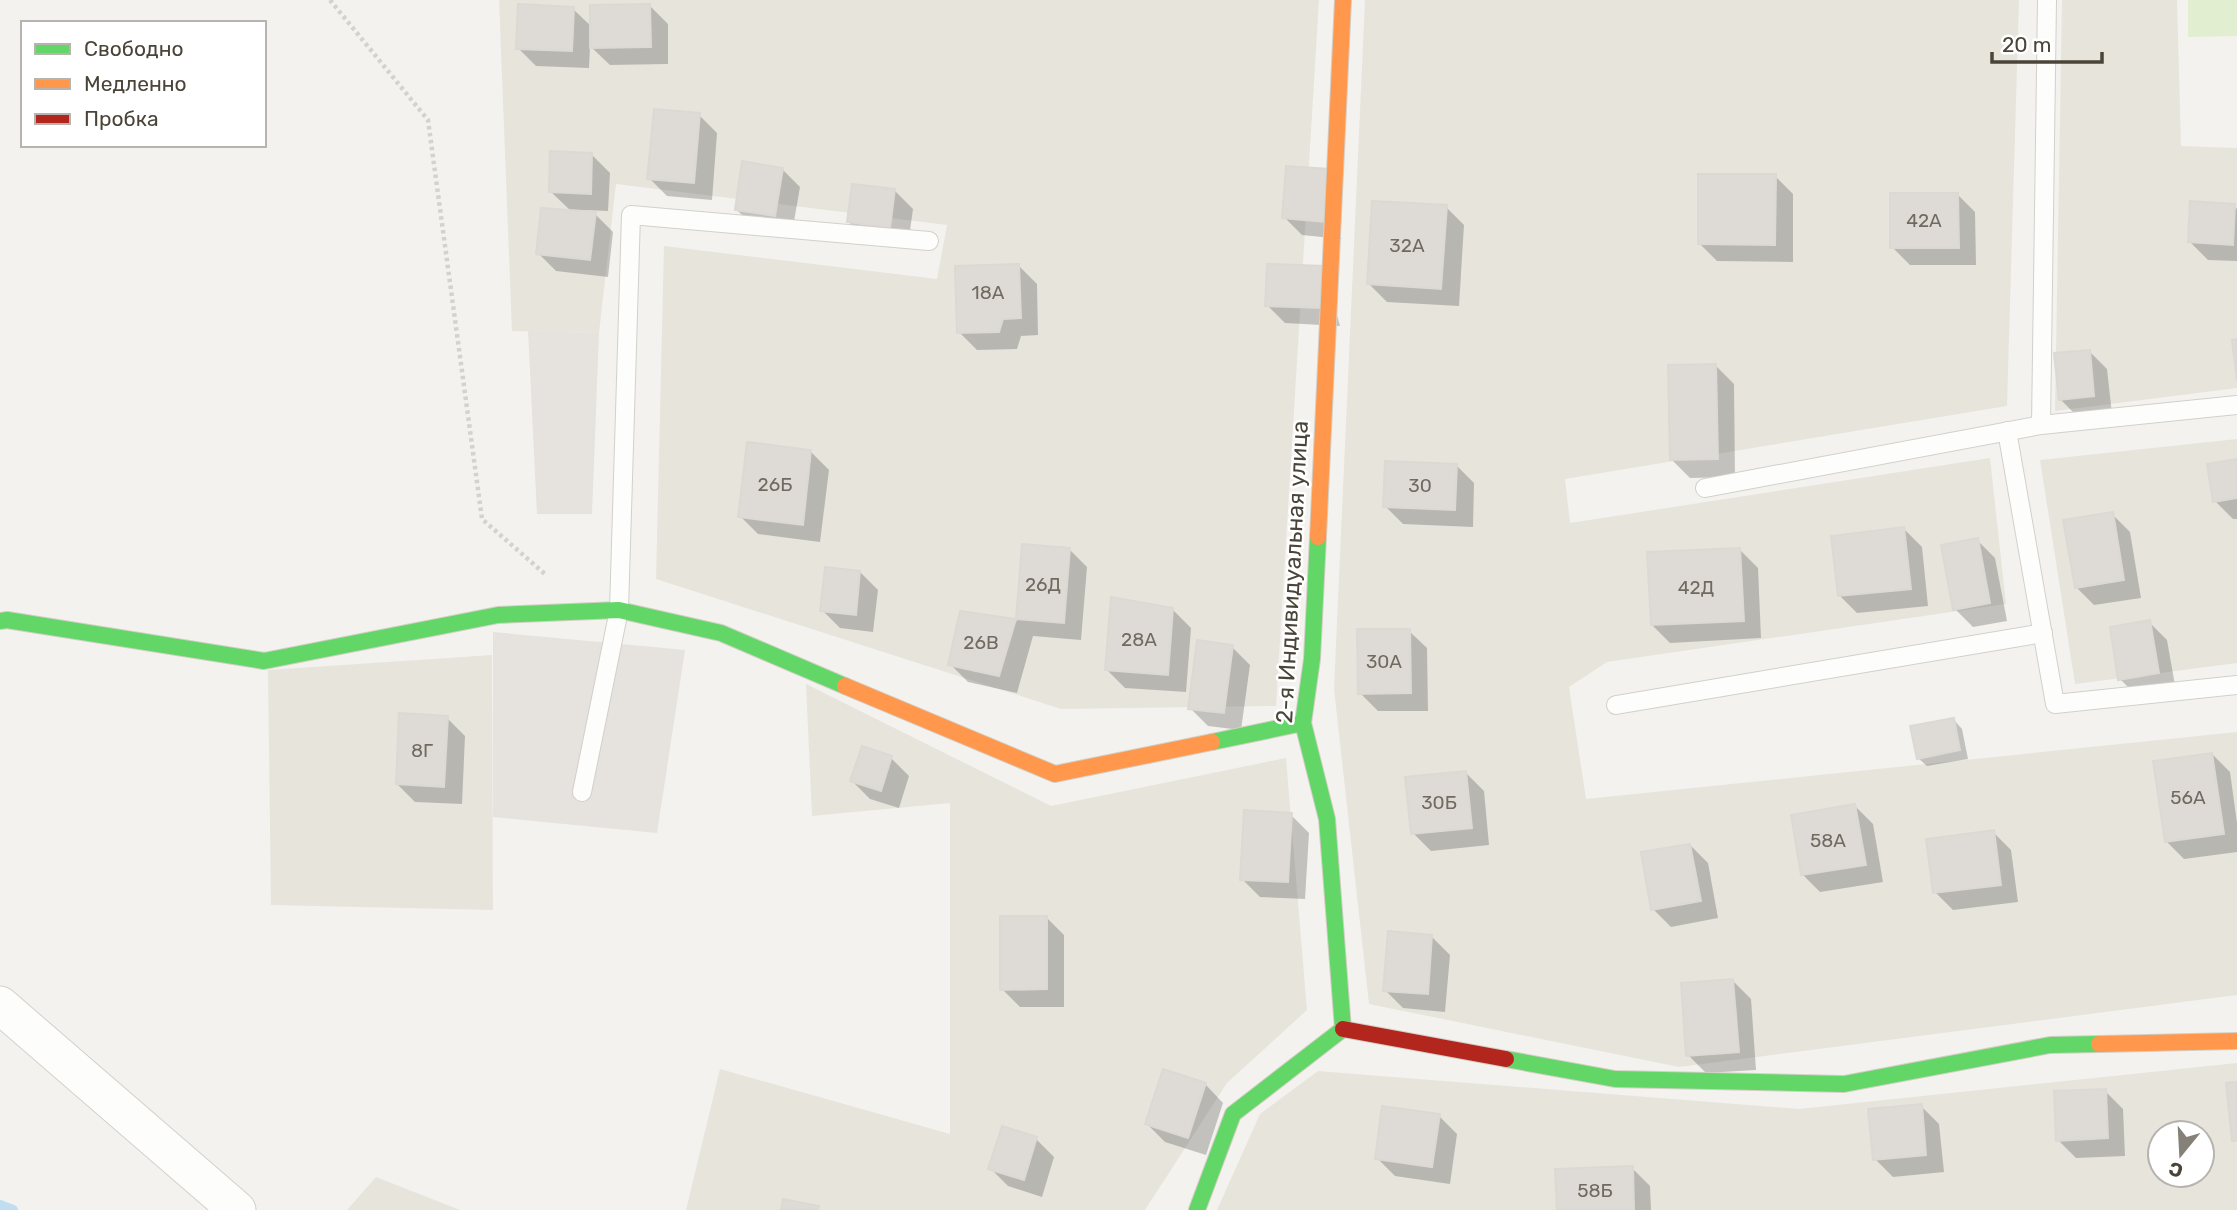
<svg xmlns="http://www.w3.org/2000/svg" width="2237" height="1210" font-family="Rubik,sans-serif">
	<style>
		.residential { fill: #e7e4dc; fill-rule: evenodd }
		.industrial { fill: #e6e2de }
		.green { fill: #e1eecf }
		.shadow { fill: #0003 }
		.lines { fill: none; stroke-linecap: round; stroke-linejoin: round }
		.stream { stroke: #c0ddf1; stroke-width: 10 }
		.building { fill: #dedbd6; stroke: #dcd9d4; stroke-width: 2 }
		.lane-casing { stroke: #d2d0cb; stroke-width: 20 }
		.street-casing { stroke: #d2d0cb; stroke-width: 39 }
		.fast-casing { stroke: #d3cfc5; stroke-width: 18 }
		.slow-casing { stroke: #d3cfc5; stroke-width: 18 }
		.jam-casing { stroke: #d3cfc5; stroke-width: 18 }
		.path { stroke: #d3d2cc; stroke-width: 4.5; stroke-dasharray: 3.5 3.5; stroke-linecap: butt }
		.lane { stroke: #fdfdfc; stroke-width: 18 }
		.street { stroke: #fdfdfc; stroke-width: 37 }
		.fast { stroke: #63d668; stroke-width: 16 }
		.slow { stroke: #ff974d; stroke-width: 16 }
		.jam { stroke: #b3261e; stroke-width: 16 }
		.labels { text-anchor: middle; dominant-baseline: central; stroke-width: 5; stroke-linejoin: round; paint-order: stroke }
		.number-label { font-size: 19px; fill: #706a61 }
		.street-label { font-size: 23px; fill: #4b4439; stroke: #fff }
	</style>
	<rect width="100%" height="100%" fill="#f4f2ee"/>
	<!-- residential -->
	<g class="residential">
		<polygon points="499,0 1319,0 1276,706 1061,709 656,579 664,246 937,279 947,225 616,184 599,333 512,331"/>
		<polygon points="1365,0 2019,0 2007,406 1565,479 1570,523 1990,458 2006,604 1607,662 1569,687 1586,799 2237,732 2237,995 1679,1067 1369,1004 1334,689"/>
		<polygon points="2062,0 2177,0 2181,146 2237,148 2237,388 2055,411"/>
		<polygon points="2237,439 2237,663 2075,684 2040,460"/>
		<polygon points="492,655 493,910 271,905 268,670"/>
		<polygon points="806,684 1051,806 1286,758 1307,1010 1227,1083 1145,1210 686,1210 720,1069 950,1134 950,803 812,816"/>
		<path d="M2237 1063V1210H1217L1260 1114 1318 1071 1799 1109ZM2160 1133H2202V1175H2160Z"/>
		<polygon points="376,1177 460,1210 347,1210"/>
	</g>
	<!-- industrial -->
	<g class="industrial">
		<polygon points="528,331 599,333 592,514 537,514"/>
		<polygon points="493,632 685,650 657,833 493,817"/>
	</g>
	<!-- green -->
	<polygon class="green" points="2188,0 2237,0 2237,36 2188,37"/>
	<!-- shadow -->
	<g class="shadow">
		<polygon points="650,6 668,24 668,64 610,65 590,46 589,68 536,66 518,48 573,9 592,27"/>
		<polygon points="699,115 717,133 712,200 667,196 649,178"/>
		<polygon points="592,155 610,173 608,211 583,210 583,213 595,214 613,232 608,277 556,271 538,253 572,212 550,191"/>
		<polygon points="1288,167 1342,239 1302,235 1284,217"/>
		<polygon points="782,169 800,187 792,233 754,227 736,209"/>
		<polygon points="1775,176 1793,194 1793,262 1717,261 1699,243"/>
		<polygon points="895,191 913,209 908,245 867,240 849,222"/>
		<polygon points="1957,194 1975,212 1976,265 1910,265 1892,247"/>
		<polygon points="2234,206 2237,209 2237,261 2208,260 2190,242"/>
		<polygon points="1446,207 1464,225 1459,306 1387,302 1369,284"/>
		<polygon points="1019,266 1037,284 1038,335 1021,336 1017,349 977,350 959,332"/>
		<polygon points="1324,268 1340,326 1285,323 1267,305"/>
		<polygon points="2089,351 2107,369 2112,414 2078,417 2060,399"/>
		<polygon points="1716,366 1734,384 1735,477 1690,478 1672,460"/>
		<polygon points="811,452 829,470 820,542 758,534 740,516"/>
		<polygon points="2237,461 2237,519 2233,519 2215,501"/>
		<polygon points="1456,465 1474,483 1473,527 1403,524 1385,506"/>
		<polygon points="2112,514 2130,532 2141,598 2094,605 2076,587"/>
		<polygon points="1904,529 1922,547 1928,606 1857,613 1839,595"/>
		<polygon points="1977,540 1995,558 2007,621 1973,627 1955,609"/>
		<polygon points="1024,546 1069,549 1087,567 1081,640 1033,636 1017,693 968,682 950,664 961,613 1017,621"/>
		<polygon points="1740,550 1758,568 1761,638 1670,643 1652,625"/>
		<polygon points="860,572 878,590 873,632 840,628 822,610"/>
		<polygon points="1173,610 1191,628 1186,692 1125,688 1107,670"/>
		<polygon points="2149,622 2167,640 2176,691 2138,697 2120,679"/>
		<polygon points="1409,631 1427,648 1428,711 1378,711 1360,693"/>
		<polygon points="1232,647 1250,665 1241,730 1208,726 1190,708"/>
		<polygon points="447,718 465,736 462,804 415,802 397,784"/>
		<polygon points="1954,720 1962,729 1968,759 1927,766 1918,758"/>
		<polygon points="863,749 891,758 909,776 899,808 870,799 852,781"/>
		<polygon points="2212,754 2230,772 2237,823 2237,852 2184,859 2166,841"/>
		<polygon points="1466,773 1484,791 1489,845 1431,851 1413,833"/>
		<polygon points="1855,806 1873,824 1883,882 1820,892 1802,874"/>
		<polygon points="1291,815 1309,833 1305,899 1260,897 1242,879"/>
		<polygon points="1993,832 2011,850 2018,902 1953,910 1935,892"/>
		<polygon points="1690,845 1708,863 1718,918 1671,927 1653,909"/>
		<polygon points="1046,917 1064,935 1064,1007 1020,1007 1002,989"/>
		<polygon points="1432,937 1450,955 1445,1012 1403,1008 1385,990"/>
		<polygon points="1733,981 1751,999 1756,1070 1706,1073 1688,1055"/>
		<polygon points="1164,1071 1206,1085 1223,1103 1206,1155 1165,1142 1147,1124"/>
		<polygon points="2105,1091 2123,1109 2125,1156 2076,1158 2058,1140"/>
		<polygon points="1921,1106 1939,1124 1944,1172 1893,1177 1875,1159"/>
		<polygon points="1439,1116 1457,1134 1450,1184 1395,1176 1377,1158"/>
		<polygon points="1003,1128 1036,1139 1054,1157 1042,1197 1008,1186 990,1168"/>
		<polygon points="1632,1168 1650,1186 1651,1210 1558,1210"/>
	</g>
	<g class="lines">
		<!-- stream -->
		<polyline class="stream" points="0,1205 13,1210"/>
	</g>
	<!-- building -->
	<g class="building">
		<polygon points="518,4 574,7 572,51 516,49"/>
		<polygon points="650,4 651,47 590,48 590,5"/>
		<polygon points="654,109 700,113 694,183 647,179"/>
		<polygon points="550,151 592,153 591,194 549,192"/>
		<polygon points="742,161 783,168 775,216 735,210"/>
		<polygon points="1286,166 1329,169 1325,222 1282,218"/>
		<polygon points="1698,174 1776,174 1775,245 1698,244"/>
		<polygon points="852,184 895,189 890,228 847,222"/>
		<polygon points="1890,193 1958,193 1959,248 1890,248"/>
		<polygon points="1372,201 1447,205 1441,289 1367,284"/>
		<polygon points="2190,201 2235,204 2233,245 2188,242"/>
		<polygon points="541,208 596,212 590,260 536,254"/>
		<polygon points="1019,264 1021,318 1003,319 999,332 957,333 955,266"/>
		<polygon points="1267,264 1325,266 1323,308 1265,306"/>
		<polygon points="2237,339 2237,381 2232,340"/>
		<polygon points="2090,350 2094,396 2059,400 2054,353"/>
		<polygon points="1716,364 1718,459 1670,460 1668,365"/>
		<polygon points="747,442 811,450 803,525 738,517"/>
		<polygon points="2237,459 2237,498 2213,502 2207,464"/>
		<polygon points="1385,461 1457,464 1455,510 1383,507"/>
		<polygon points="2113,512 2124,580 2075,588 2063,520"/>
		<polygon points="1904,527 1911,589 1838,596 1831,536"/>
		<polygon points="1978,538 1990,603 1953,610 1941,545"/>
		<polygon points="1022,544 1070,548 1064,623 1016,619"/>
		<polygon points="1740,548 1744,621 1651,625 1647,552"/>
		<polygon points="825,567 860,571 856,615 820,611"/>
		<polygon points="1111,597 1173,608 1168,675 1105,670"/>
		<polygon points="960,611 1016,619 999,676 948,665"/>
		<polygon points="2150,620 2159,673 2118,680 2110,627"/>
		<polygon points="1357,629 1410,629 1411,693 1358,694"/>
		<polygon points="1197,640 1233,645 1224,713 1188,709"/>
		<polygon points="399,713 448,716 444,787 396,784"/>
		<polygon points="1954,718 1960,750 1917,759 1910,726"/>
		<polygon points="862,746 892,756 881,791 850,781"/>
		<polygon points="2212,753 2224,834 2165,842 2153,761"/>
		<polygon points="1466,771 1472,828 1411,834 1405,777"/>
		<polygon points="1855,804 1866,865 1801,875 1791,815"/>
		<polygon points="1244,810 1292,813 1288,882 1240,880"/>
		<polygon points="1994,830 2001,885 1933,893 1926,839"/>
		<polygon points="1690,844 1701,901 1651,910 1641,852"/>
		<polygon points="1000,916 1047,916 1047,989 1000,990"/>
		<polygon points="1388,931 1432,935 1428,994 1383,991"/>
		<polygon points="1733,979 1739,1052 1686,1056 1681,983"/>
		<polygon points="1163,1069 1206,1083 1188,1138 1145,1124"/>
		<polygon points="2237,1082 2237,1141 2232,1141 2226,1083"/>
		<polygon points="2106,1089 2108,1138 2056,1141 2054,1091"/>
		<polygon points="1922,1104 1926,1155 1873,1160 1868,1109"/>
		<polygon points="1382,1106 1440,1114 1432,1167 1375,1159"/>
		<polygon points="1002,1126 1037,1137 1024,1180 988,1169"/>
		<polygon points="1633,1166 1634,1210 1557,1210 1555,1169"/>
		<polygon points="783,1199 819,1206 818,1210 781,1210"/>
	</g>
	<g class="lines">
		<defs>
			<g id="lane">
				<polyline points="2041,425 2047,0"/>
				<polyline points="2007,431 2055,704 2237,685"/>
				<polyline points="1705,488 2041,425 2237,405"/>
				<polyline points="1616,705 2043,633"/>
				<polyline points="582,792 619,610 631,215 929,241"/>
			</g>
			<polyline id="street" points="0,1005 237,1210"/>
			<g id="fast">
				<polyline points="0,621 7,620 264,661 498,615 619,610 721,633 845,686"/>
				<polyline points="1212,742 1303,723"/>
				<polyline points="1506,1059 1615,1079 1844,1084 2050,1045 2099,1044"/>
				<polyline points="1197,1210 1233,1114 1343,1029 1327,819 1303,723 1312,659 1318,537"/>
			</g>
			<g id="slow">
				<polyline points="1318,537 1343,0"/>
				<polyline points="845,686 1055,774 1212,742"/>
				<polyline points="2099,1044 2237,1041"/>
			</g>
			<polyline id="jam" points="1343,1029 1506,1059"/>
		</defs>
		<!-- lane casing -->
		<use href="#lane" class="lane-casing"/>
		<!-- street casing -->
		<use href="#street" class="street-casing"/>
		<!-- fast casing -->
		<use href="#fast" class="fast-casing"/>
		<!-- slow casing -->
		<use href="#slow" class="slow-casing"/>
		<!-- jam casing -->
		<use href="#jam" class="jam-casing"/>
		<!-- path -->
		<polyline class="path" points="330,0 428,120 482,519 545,574"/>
		<!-- lane -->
		<use href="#lane" class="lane"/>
		<!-- street -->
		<use href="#street" class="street"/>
		<!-- fast -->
		<use href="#fast" class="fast"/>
		<!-- slow -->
		<use href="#slow" class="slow"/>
		<!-- jam -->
		<use href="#jam" class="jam"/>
	</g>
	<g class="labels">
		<!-- number labels -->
		<g class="number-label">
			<text x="1924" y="220">42А</text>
			<text x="1407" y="245">32А</text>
			<text x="988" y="292">18А</text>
			<text x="775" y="484">26Б</text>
			<text x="1420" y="485">30</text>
			<text x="1043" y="584">26Д</text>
			<text x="1696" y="587">42Д</text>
			<text x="1139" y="639">28А</text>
			<text x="981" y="642">26В</text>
			<text x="1384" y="661">30А</text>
			<text x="422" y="750">8Г</text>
			<text x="2188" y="797">56А</text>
			<text x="1439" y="802">30Б</text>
			<text x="1828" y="840">58А</text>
			<text x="1595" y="1190">58Б</text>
		</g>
		<!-- street labels -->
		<g class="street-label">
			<text transform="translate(1292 572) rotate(-87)">2-я Индивидуальная улица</text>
		</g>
	</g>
	<!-- legend -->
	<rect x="21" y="21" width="245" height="126" fill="#ffffff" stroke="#b7b4b0" stroke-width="2"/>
	<rect x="35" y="44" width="35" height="10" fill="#63d668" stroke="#b7b4b0" stroke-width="2"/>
	<text x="84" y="56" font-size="21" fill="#4b4439">Свободно</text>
	<rect x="35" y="79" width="35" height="10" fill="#ff974d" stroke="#b7b4b0" stroke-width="2"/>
	<text x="84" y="91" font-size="21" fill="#4b4439">Медленно</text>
	<rect x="35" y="114" width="35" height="10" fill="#b3261e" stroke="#b7b4b0" stroke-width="2"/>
	<text x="84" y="126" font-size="21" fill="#4b4439">Пробка</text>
	<!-- north arrow -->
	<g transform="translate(2181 1154) rotate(198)"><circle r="33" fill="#ffffff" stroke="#b7b4b0" stroke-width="2"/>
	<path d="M0-5L12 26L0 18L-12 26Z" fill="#868178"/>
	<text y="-10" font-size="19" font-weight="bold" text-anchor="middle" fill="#4b4439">С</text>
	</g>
	<!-- scale -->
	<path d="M1992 52v10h110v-10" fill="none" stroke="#4b4439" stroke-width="3.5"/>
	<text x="2002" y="52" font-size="21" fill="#4b4439" stroke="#ffffff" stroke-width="5" paint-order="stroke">20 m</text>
</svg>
